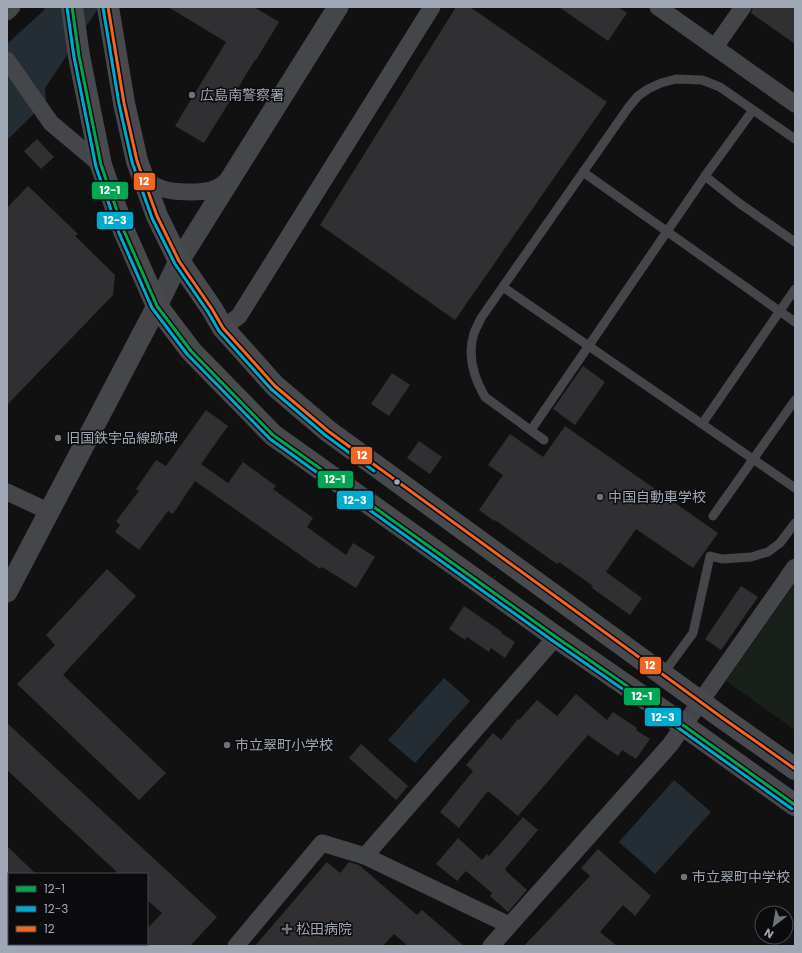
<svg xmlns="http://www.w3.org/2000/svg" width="802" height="953" font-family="Poppins,'Noto Sans JP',sans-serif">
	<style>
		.green { fill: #19201a }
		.water { fill: #242d33 }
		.building { fill: #303032 }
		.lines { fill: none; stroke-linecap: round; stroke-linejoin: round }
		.service { stroke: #45464a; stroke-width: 9 }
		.minor { stroke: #45464a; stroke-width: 17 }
		.tertiary { stroke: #45464a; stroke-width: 21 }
		.primary { stroke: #47494c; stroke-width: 22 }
		.bus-1-casing { stroke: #0b0b0d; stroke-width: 6 }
		.bus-2-casing { stroke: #0b0b0d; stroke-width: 6 }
		.bus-3-casing { stroke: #0b0b0d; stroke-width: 6 }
		.bus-1 { stroke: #00a651; stroke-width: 3 }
		.bus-2 { stroke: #00a9ce; stroke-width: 3 }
		.bus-3 { stroke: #f26522; stroke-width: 3 }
		.poi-dot { fill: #6e727b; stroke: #0b0b0d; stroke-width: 1.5 }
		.bus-dot { fill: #a0a7b4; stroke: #0b0b0d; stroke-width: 1.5 }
		.labels { text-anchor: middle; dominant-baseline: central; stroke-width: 3; stroke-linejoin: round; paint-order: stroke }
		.poi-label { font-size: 14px; fill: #a0a7b4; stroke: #0b0b0d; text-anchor: start }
		.line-badge { stroke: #0b0b0d; stroke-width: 1.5 }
		.badge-label { font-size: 11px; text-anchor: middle; font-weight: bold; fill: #fff }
	</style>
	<rect width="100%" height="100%" fill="#111"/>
	<!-- green -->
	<polygon class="green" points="795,583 795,730 726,681"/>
	<!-- water -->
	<g class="water">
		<polygon points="46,7 99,7 45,88 46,102 7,140 7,44 42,12"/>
		<polygon points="444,678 470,701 415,763 388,740"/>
		<polygon points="674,780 711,812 655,874 619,842"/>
	</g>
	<!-- building -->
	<g class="building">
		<polygon points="168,7 254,7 279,22 256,60 255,60 204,143 175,126 226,42"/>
		<polygon points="456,7 470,7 607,102 455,320 320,225"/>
		<polygon points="559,7 618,7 627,13 608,41"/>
		<polygon points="753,7 795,7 795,44 751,13"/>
		<polygon points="37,139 54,157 41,169 24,151"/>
		<polygon points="28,186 78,234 75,236 115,275 113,295 7,405 7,208"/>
		<polygon points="583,366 605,382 575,425 553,409"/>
		<polygon points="392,373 410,385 389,416 371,404"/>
		<polygon points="206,410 228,426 201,464 228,483 243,462 276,486 273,489 313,518 307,527 346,555 353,543 375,557 356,588 322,567 320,569 195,481 173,514 168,511 139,550 115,532 120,525 116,521 139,491 136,489 156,460 166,466"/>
		<polygon points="565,426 718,533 693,568 636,529 606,572 642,598 630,615 592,588 593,586 559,562 557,564 495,520 494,521 479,510 503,475 488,465 510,434 543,457"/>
		<polygon points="419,441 442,457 430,474 407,458"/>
		<polygon points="107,569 136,596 63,675 166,773 139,800 17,684 55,645 46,635"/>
		<polygon points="741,586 758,597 721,650 705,639"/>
		<polygon points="464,606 502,632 501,633 515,642 505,658 491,648 489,652 467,637 465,640 449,629"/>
		<polygon points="576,694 607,720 613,712 637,728 636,730 650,739 636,759 622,750 618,756 588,735 518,816 488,791 459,828 440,812 473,771 466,765 493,733 501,740 518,719 519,720 537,700 557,716"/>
		<polygon points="7,723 217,917 190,946 147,946 147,929 162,913 147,900 147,874 119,874 7,770"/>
		<polygon points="361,744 408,786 396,800 349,758"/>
		<polygon points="523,817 538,830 505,869 506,870 506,871 527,890 508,912 490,896 492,893 466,871 457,881 436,864 458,838 482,860 487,854 489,856"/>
		<polygon points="7,846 36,874 7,874"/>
		<polygon points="598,849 651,896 635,916 623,905 600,932 617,946 524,946 590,876 581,868"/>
		<polygon points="327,862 340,873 349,862 359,865 417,915 422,910 464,946 408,946 394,934 383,946 255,946"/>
	</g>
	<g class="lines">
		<!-- service -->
		<g class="service">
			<polyline points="583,172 795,322"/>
			<polyline points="705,176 739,203 795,242"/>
			<polyline points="503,287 795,488"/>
			<polyline points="702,424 795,289"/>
			<polyline points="531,430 705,176 753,110"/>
			<path d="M544 440 485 397C474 378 467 355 474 333 476 328 479 323 481 318L628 108 638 96 648 89 661 83 676 79 702 80 720 87 795 139"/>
			<polyline points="713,516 795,400"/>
			<polyline points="663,674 693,633 710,556 722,559 751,557 768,552 780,543 795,523"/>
		</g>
		<!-- minor -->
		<g class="minor">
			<polyline points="658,7 795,104"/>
			<polyline points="7,12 12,7"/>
			<polyline points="715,47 743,7"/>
			<polyline points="7,60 51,123 101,165"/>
			<path d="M143 172C145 178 152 185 158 187 170 193 199 193 211 190 218 188 225 183 229 178"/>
			<polyline points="223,328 239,316 432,7"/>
			<polyline points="7,492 50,512"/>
			<polyline points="365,856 509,925"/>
			<polyline points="236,946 322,843 365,856 556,637"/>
			<polyline points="491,946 670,745 795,567"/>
		</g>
		<!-- tertiary -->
		<polyline class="tertiary" points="7,592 157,306 179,261 338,7"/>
		<!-- primary -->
		<g class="primary">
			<polyline points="72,7 79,56 101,165 124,231 157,306 191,351 273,435 556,637 659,708 795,805"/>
			<polyline points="108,7 124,103 137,161 157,216 179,261 212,309 223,328 275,386 328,431 724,719 795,769"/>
		</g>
		<defs>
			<polyline id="bus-1" points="72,7 79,56 101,165 124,231 157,306 191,351 273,435 556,637 659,708 795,805"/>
			<g id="bus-2">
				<polyline points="67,8 74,57 96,167 119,233 152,308 187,354 270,439 553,641 656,712 792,809"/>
				<polyline points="103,8 119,104 132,162 152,218 175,264 208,312 219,331 271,389 325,435 374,471"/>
			</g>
			<polyline id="bus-3" points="108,7 124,103 137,161 157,216 179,261 212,309 223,328 275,386 328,431 724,719 795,769"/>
		</defs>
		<!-- bus-1 casing -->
		<use href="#bus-1" class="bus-1-casing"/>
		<!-- bus-2 casing -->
		<use href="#bus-2" class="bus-2-casing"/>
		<!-- bus-3 casing -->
		<use href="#bus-3" class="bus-3-casing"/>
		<!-- bus-1 -->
		<use href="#bus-1" class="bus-1"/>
		<!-- bus-2 -->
		<use href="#bus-2" class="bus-2"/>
		<!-- bus-3 -->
		<use href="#bus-3" class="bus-3"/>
	</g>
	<!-- markers -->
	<g class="poi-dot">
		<circle cx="192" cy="95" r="4"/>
		<circle cx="58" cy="438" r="4"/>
		<circle cx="600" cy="497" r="4"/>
		<circle cx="227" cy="745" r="4"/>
		<circle cx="684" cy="877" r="4"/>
		<path d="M285 923h4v4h4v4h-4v4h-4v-4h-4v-4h4z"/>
	</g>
	<circle class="bus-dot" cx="397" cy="482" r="3.5"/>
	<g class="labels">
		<!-- poi labels -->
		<g class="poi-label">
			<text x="200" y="95">広島南警察署</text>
			<text x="66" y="438">旧国鉄宇品線跡碑</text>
			<text x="608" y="497">中国自動車学校</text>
			<text x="235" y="745">市立翠町小学校</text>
			<text x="692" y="877">市立翠町中学校</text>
			<text x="296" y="929">松田病院</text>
		</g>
	</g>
	<g class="line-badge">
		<rect x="133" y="172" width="23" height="19" rx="4" fill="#f26522"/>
		<rect x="91" y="181" width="38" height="19" rx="4" fill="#00a651"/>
		<rect x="96" y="211" width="38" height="19" rx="4" fill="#00a9ce"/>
		<rect x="350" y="446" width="23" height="19" rx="4" fill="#f26522"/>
		<rect x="317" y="470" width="37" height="19" rx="4" fill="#00a651"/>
		<rect x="336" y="490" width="38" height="20" rx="4" fill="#00a9ce"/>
		<rect x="639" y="656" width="23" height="19" rx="4" fill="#f26522"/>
		<rect x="623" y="687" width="38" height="19" rx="4" fill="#00a651"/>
		<rect x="644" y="707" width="38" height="20" rx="4" fill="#00a9ce"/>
	</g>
	<g class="badge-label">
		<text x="144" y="185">12</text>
		<text x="110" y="194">12-1</text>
		<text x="115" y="224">12-3</text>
		<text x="362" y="459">12</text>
		<text x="335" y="483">12-1</text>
		<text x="355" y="504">12-3</text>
		<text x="650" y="669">12</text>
		<text x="642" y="700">12-1</text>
		<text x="663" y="721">12-3</text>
	</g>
	<!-- border -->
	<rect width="802" height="953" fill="none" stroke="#a0a7b4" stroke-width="16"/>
	<!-- legend -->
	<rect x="8" y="873" width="140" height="72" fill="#0b0b0d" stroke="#474950"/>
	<rect x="16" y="886" width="20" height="6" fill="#00a651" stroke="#474950"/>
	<text x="44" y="893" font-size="12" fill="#a0a7b4">12-1</text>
	<rect x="16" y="906" width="20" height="6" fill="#00a9ce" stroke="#474950"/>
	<text x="44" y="913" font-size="12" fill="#a0a7b4">12-3</text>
	<rect x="16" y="926" width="20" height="6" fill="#f26522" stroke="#474950"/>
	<text x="44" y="933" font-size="12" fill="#a0a7b4">12</text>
	<!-- north arrow -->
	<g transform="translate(774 925) rotate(211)"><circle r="19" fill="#0b0b0d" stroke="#474950"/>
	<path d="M0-3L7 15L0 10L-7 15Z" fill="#6e727b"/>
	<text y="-6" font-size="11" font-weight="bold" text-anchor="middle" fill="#a0a7b4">N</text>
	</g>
</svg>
